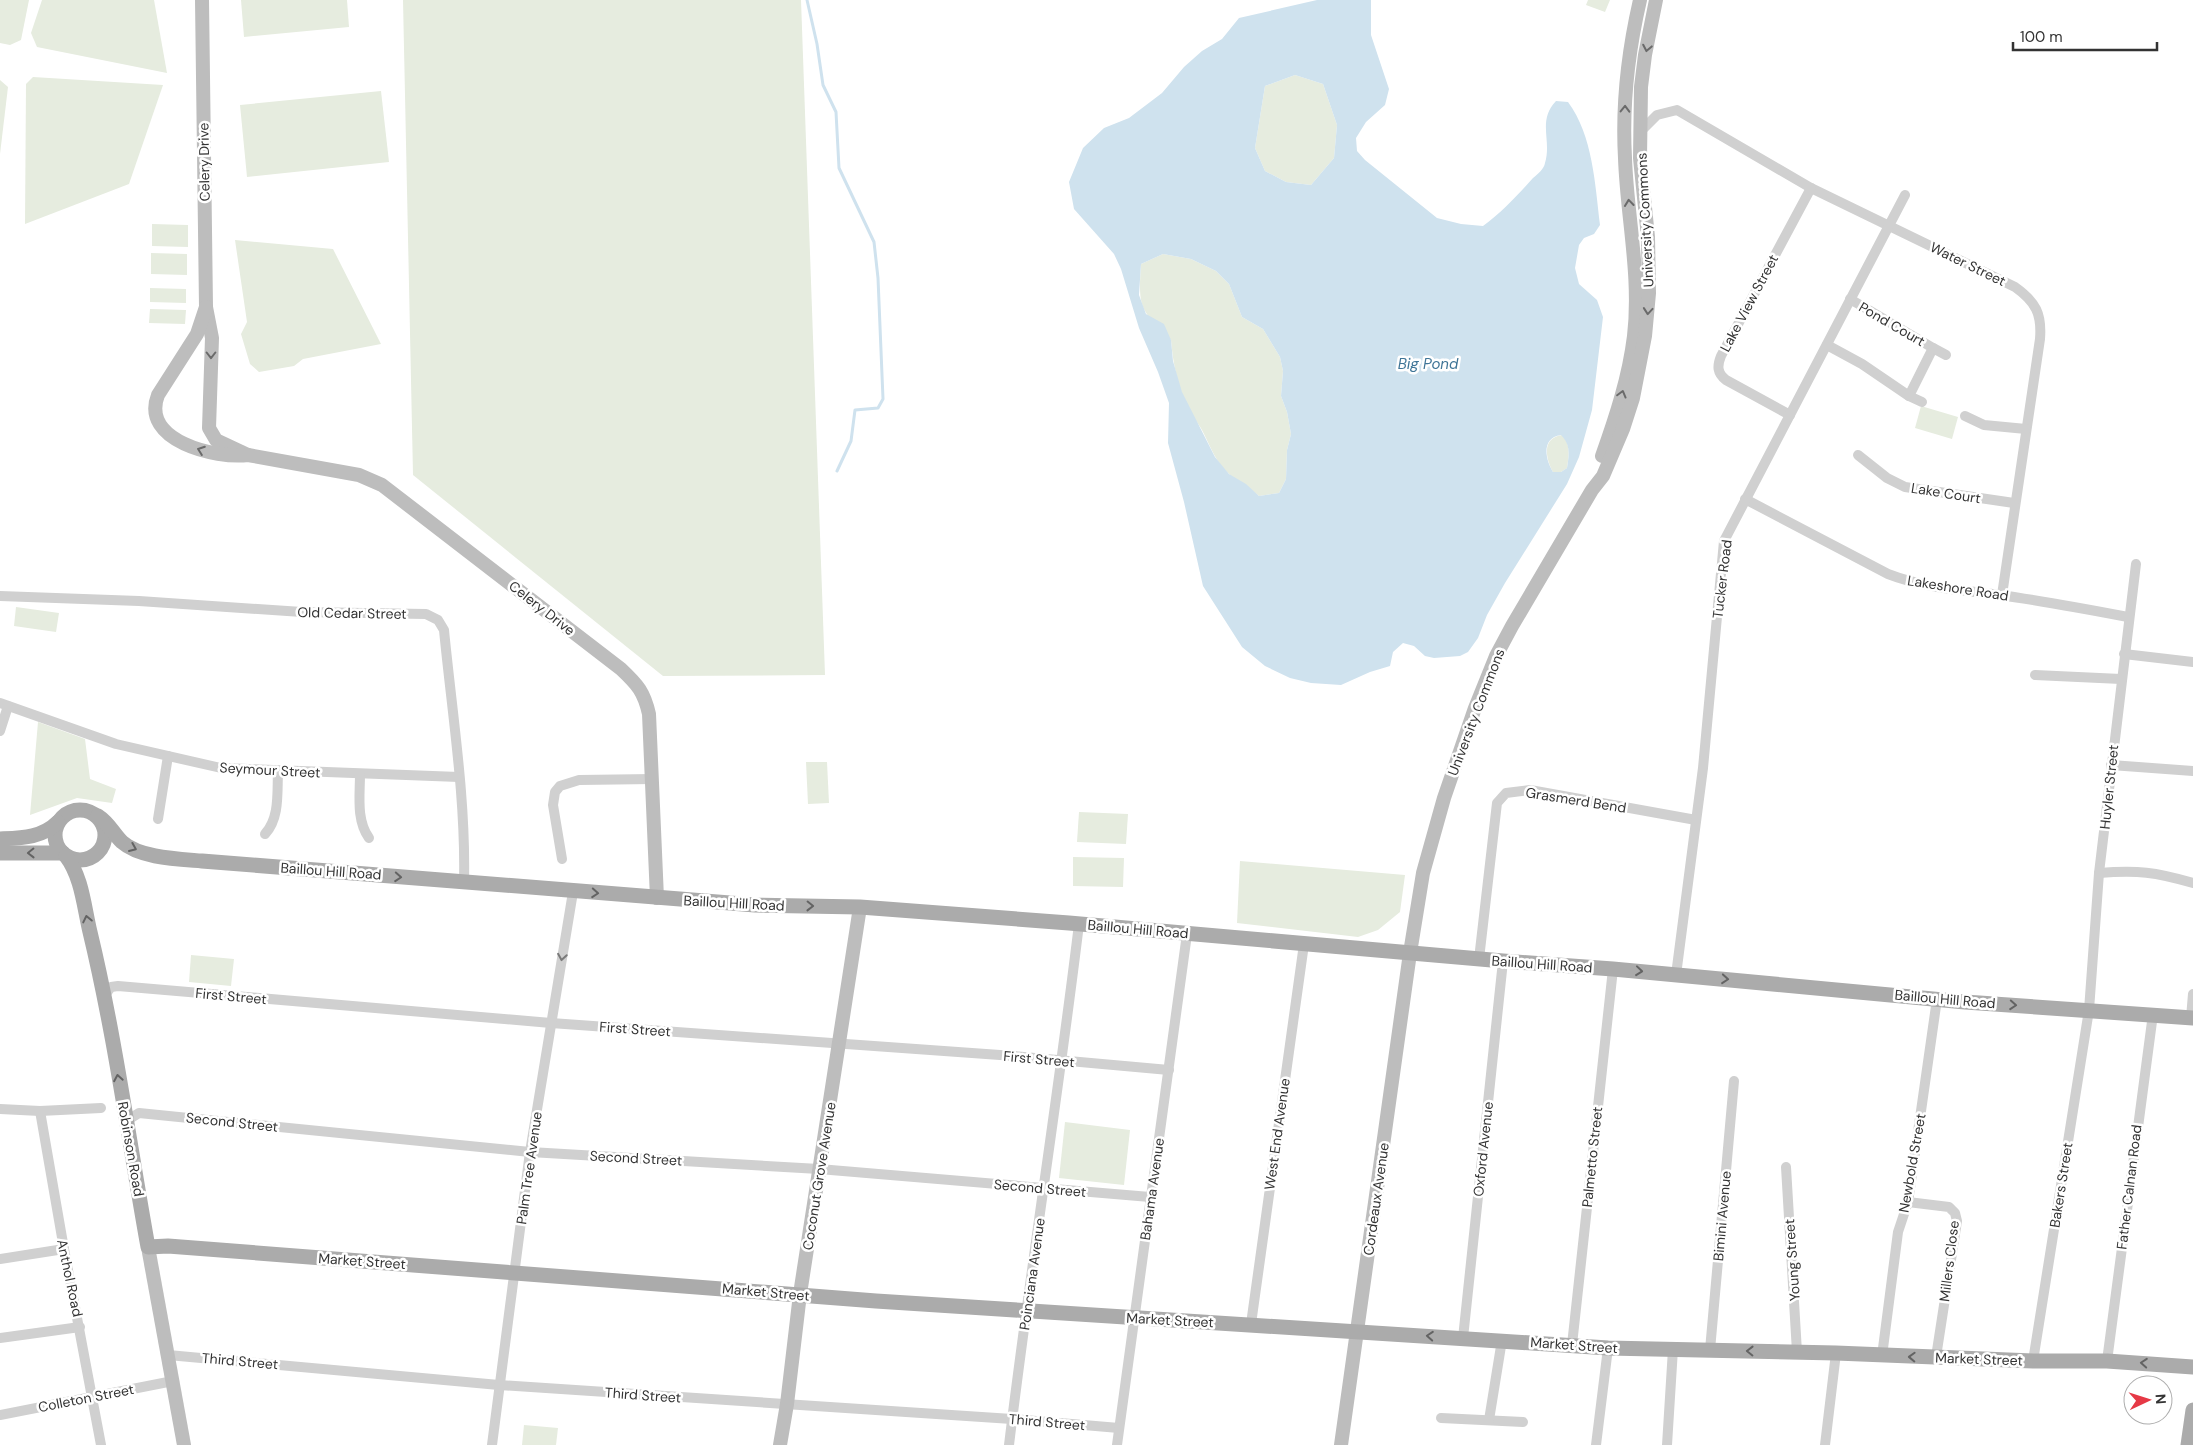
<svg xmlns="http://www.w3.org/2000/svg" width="2193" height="1445" font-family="'DM Sans',sans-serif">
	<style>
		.green { fill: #e6ecdf }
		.water { fill: #cfe2ee; fill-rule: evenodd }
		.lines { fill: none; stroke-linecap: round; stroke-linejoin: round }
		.stream { stroke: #cfe2ee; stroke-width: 3 }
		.street { stroke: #d0d0d0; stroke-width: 10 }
		.secondary { stroke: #bdbdbd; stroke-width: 14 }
		.primary { stroke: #ababab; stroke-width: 15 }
		.oneway { stroke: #6a6a6a }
		.oneway2 { stroke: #636363 }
		.oneway3 { stroke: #7a7a7a }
		.labels { text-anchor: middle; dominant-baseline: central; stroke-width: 5; stroke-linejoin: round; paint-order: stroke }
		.street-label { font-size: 14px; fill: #333; stroke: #fff }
		.water-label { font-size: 15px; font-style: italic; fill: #3f7597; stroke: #fff }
	</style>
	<rect width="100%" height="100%" fill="#fff"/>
	<!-- green -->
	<g class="green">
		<polygon points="0,0 29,0 21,40 10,45 0,43"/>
		<polygon points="42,0 154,0 167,73 37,47 31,33"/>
		<polygon points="241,0 347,0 349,27 244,37"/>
		<polygon points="403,0 801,0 825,675 663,676 413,475"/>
		<polygon points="1588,0 1610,0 1605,12 1586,5"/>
		<polygon points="1295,75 1323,84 1337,125 1334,158 1311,185 1286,182 1265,171 1255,148 1265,86"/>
		<polygon points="33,77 163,85 129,184 25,224 26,84"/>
		<polygon points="0,80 8,87 0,154"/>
		<polygon points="381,91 389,162 247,177 240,105"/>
		<polygon points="152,224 188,225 188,247 152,246"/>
		<polygon points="235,240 333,249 381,344 303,359 294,366 259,372 250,364 241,334 247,322"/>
		<polygon points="151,253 187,254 187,275 151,274"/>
		<path d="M1163 254 1191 259 1216 271 1229 284 1242 317 1263 329 1280 357 1283 371 1281 396 1287 412 1291 434 1287 450 1286 479 1279 493 1259 496C1250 488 1236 481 1228 473 1216 462 1211 448 1204 434 1200 425 1194 419 1190 411 1178 389 1173 364 1171 340 1140 309 1138 309 1141 264Z"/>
		<polygon points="150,288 186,289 186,303 150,302"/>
		<polygon points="150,309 186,310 185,324 149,323"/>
		<polygon points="1921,406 1958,417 1952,439 1915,428"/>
		<path d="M1562 435C1571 445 1569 455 1567 468L1561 472H1553C1546 459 1541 438 1562 435Z"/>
		<polygon points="16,607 59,613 56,632 14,626"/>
		<polygon points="38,722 85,739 90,779 116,789 112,803 77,798 30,815"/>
		<polygon points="806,762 827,762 829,803 808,804"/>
		<polygon points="1079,812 1128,814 1126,844 1077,842"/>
		<polygon points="1073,857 1124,858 1123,887 1073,886"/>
		<polygon points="1240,861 1405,875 1400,912 1378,930 1358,937 1237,923"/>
		<polygon points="191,955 234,959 231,986 189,982"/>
		<polygon points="1065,1122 1130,1130 1124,1185 1059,1178"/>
		<polygon points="524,1425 558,1428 556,1445 522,1445"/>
	</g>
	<!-- water -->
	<path class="water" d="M1317 0H1371V35L1389 89 1385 105 1366 122 1356 138 1357 151 1365 160 1437 218 1461 224 1483 226C1502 212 1517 196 1533 178 1538 174 1544 169 1545 163 1552 140 1537 121 1556 101L1568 102C1593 136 1595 184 1600 225L1594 234 1584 238 1579 245 1575 268 1579 284 1597 300 1603 317 1592 410 1579 457 1567 484 1505 583 1487 615 1478 638 1468 652 1460 656 1434 658 1425 656 1414 646 1403 643 1393 652 1390 666 1370 672 1341 685 1311 683 1290 678 1265 666 1242 647 1203 586 1184 502 1168 443 1169 403 1158 372 1139 328 1121 269 1114 254 1074 209 1069 182 1083 148 1104 128 1129 118 1162 93 1184 67 1202 51 1222 39 1239 18ZM1295 75 1323 84 1337 125 1334 158 1311 185 1286 182 1265 171 1255 148 1265 86ZM1163 254 1191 259 1216 271 1229 284 1242 317 1263 329 1280 357 1283 371 1281 396 1287 412 1291 434 1287 450 1286 479 1279 493 1259 496 1246 484 1229 474 1215 457 1182 392 1173 361 1171 340 1164 324 1146 314 1139 295 1141 264ZM1561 435C1571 445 1569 455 1567 468L1561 472H1553C1545 459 1541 438 1561 435Z"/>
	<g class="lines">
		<!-- stream -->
		<polyline class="stream" points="807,0 817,44 823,85 836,112 839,168 874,242 878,278 883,399 878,408 855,410 851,441 837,471"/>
		<!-- street -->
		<g class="street">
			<path d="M1641 131 1657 115 1677 110 1811 188 2015 287C2036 302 2042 314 2040 339L2002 595"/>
			<polyline points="1850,299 1933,348 1909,396"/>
			<polyline points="1827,345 1862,364 1909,396 1922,402"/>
			<polyline points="1933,348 1946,355"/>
			<path d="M1790 415 1726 380C1717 373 1717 366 1721 356L1811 188"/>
			<polyline points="1965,416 1984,425 2026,429"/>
			<polyline points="1858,455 1887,478 1905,487 2014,503"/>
			<path d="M1745 499 1888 574C1924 588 1962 590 2000 595 2043 601 2086 609 2128 617"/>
			<path d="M0 596 139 601 302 612 426 614 438 620 444 630C452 713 466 798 464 882"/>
			<polyline points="2124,654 2193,662"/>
			<polyline points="2035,675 2121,679"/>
			<polyline points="0,703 116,744 221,768 459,777"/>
			<polyline points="0,731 8,706"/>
			<polyline points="2111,765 2193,771"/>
			<path d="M360 774C360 795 356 820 369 838"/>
			<polyline points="158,819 168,756"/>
			<path d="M265 834C280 818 277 792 278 772"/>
			<polyline points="562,859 553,805 555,792 560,786 579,780 653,779"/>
			<path d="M2099 873C2138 870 2155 872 2193 883"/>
			<polyline points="1479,959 1497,803 1506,793 1530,790 1696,820"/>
			<polyline points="1676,975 1703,768 1724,541 1905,195"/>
			<polyline points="105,995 111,987 118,986 551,1023 1014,1056 1169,1070"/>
			<polyline points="2191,1018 2193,994"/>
			<polyline points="0,1109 40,1111 101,1108"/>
			<polyline points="40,1111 64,1249 101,1445"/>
			<polyline points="126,1124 131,1118 139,1113 530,1152 819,1169 1150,1197"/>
			<polyline points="1786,1167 1797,1352"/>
			<polyline points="1908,1202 1949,1207 1955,1213 1957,1221 1936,1357"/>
			<polyline points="0,1259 64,1249"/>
			<polyline points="1251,1324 1304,944"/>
			<polyline points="0,1338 80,1327"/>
			<polyline points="1463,1338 1503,961"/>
			<polyline points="1572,1345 1613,969"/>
			<polyline points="1710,1350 1734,1081"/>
			<polyline points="168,1355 499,1385 1012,1419 1119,1428"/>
			<polyline points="1882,1356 1898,1232 1908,1202 1937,999"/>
			<polyline points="2033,1361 2089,1010 2099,873 2136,564"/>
			<polyline points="2107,1361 2153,1014"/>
			<polyline points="0,1415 173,1381"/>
			<polyline points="1441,1418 1523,1422"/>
			<polyline points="1489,1420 1502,1340"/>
			<polyline points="492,1445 530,1152 573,892"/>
			<path d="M1009 1445C1030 1271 1058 1098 1079 924"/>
			<polyline points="1117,1445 1187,934"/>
			<polyline points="1596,1445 1608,1348"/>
			<polyline points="1667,1445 1673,1349"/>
			<polyline points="1825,1445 1836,1353"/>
		</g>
		<!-- secondary -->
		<g class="secondary">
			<polyline points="202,0 206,307 212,338 209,428 216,440 248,455"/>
			<path d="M206 307 197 334 158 395C140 441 216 459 248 455L359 475 382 485 621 669C638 685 644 692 649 714L657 898"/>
			<path d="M1602 456C1616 417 1629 377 1634 336 1641 276 1627 217 1625 158 1622 105 1628 52 1640 0"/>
			<polyline points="148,1247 184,1445"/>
			<polyline points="780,1445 787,1404 800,1294 860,907"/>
			<polyline points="1341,1445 1410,953 1423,873 1444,798 1475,708 1496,656 1512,626 1592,490 1603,476 1623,429 1633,398 1645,336 1649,293 1648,237 1640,158 1641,87 1645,55 1656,0"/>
		</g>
		<!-- primary -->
		<g class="primary">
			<circle cx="80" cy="835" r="25"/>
			<path d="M98 816C109 823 113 833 122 842 140 858 178 859 202 861L755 905 860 907 1069 923 1503 961 1613 969 1965 1002 2193 1018"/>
			<path d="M0 839C21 838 42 838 58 822"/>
			<polyline points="0,853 63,853"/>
			<path d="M66 856C82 877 84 907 90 932 115 1036 129 1142 148 1247L168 1246 876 1301 1608 1348 1836 1353 2033 1361H2107L2193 1367"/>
			<polyline points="2188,1445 2193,1410"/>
		</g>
	</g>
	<!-- one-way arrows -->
	<defs><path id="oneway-chevron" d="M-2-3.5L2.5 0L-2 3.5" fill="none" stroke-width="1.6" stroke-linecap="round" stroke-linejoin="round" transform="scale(1.25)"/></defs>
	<g class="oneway">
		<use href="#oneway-chevron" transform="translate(1647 48) rotate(101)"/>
		<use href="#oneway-chevron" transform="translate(1625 109) rotate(-89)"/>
		<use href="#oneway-chevron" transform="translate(1629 203) rotate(-96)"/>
		<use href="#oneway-chevron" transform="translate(1648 311) rotate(95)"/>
		<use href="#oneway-chevron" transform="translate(211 355) rotate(90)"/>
		<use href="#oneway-chevron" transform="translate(1622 394) rotate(-75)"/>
		<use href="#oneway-chevron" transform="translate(201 450) rotate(-160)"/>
	</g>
	<g class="oneway2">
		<use href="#oneway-chevron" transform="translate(133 848) rotate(23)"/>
		<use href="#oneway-chevron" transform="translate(31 853) rotate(179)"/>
		<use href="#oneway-chevron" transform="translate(398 877) rotate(4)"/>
		<use href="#oneway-chevron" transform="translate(595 893) rotate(4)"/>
		<use href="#oneway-chevron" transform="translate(810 906) rotate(1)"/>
		<use href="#oneway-chevron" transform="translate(87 919) rotate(-102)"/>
		<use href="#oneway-chevron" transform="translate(1639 971) rotate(6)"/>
		<use href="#oneway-chevron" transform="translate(1725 979) rotate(5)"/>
		<use href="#oneway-chevron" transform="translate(2013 1005) rotate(4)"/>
		<use href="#oneway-chevron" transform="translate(118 1078) rotate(-100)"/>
		<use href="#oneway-chevron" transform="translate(1430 1336) rotate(-176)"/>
		<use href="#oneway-chevron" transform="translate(1750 1351) rotate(-179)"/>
		<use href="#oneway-chevron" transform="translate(1912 1357) rotate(-178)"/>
		<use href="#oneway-chevron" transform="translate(2144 1363) rotate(-176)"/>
	</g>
	<use class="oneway3" href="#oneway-chevron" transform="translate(562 957) rotate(99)"/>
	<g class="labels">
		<!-- street labels -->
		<g class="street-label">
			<text transform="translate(204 162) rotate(-91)">Celery Drive</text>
			<text transform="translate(1645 220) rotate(-93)">University Commons</text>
			<text transform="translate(1968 264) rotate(26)">Water Street</text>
			<text transform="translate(1749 303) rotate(-62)">Lake View Street</text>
			<text transform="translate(1892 324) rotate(30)">Pond Court</text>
			<text transform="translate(1946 493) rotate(9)">Lake Court</text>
			<text transform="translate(1722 579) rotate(-83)">Tucker Road</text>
			<text transform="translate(1958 588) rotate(9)">Lakeshore Road</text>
			<text transform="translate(542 608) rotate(38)">Celery Drive</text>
			<text transform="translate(352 613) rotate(1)">Old Cedar Street</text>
			<text transform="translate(1476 712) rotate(-69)">University Commons</text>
			<text transform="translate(270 770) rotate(3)">Seymour Street</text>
			<text transform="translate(2109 787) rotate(-84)">Huyler Street</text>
			<text transform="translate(1576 800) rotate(9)">Grasmerd Bend</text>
			<text transform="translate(331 871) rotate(4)">Baillou Hill Road</text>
			<text transform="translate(734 903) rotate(3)">Baillou Hill Road</text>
			<text transform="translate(1138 929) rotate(5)">Baillou Hill Road</text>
			<text transform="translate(1542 964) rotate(4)">Baillou Hill Road</text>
			<text transform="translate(231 996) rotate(5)">First Street</text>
			<text transform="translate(1945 999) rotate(5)">Baillou Hill Road</text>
			<text transform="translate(635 1029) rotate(4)">First Street</text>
			<text transform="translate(1039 1059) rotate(5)">First Street</text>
			<text transform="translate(232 1122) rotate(6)">Second Street</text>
			<text transform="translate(1277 1134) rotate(-82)">West End Avenue</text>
			<text transform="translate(131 1149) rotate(80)">Robinson Road</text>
			<text transform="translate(1483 1149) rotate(-84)">Oxford Avenue</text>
			<text transform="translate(1592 1157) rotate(-84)">Palmetto Street</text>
			<text transform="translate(636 1158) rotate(3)">Second Street</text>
			<text transform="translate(1912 1163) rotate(-80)">Newbold Street</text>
			<text transform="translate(529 1168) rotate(-82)">Palm Tree Avenue</text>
			<text transform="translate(819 1176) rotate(-81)">Coconut Grove Avenue</text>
			<text transform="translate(2061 1185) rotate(-81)">Bakers Street</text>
			<text transform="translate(2129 1187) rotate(-83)">Father Calnan Road</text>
			<text transform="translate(1040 1188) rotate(5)">Second Street</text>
			<text transform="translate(1152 1189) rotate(-82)">Bahama Avenue</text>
			<text transform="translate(1376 1199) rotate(-82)">Cordeaux Avenue</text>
			<text transform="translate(1722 1216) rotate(-85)">Bimini Avenue</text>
			<text transform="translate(1792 1260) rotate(-94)">Young Street</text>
			<text transform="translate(362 1261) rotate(4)">Market Street</text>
			<text transform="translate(1949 1261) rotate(-83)">Millers Close</text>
			<text transform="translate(1032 1274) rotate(-82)">Poinciana Avenue</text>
			<text transform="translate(70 1278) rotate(78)">Anthol Road</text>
			<text transform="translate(766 1292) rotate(5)">Market Street</text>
			<text transform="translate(1170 1320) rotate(3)">Market Street</text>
			<text transform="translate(1574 1345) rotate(4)">Market Street</text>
			<text transform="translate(1979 1359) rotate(2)">Market Street</text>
			<text transform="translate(240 1361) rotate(5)">Third Street</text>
			<text transform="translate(643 1395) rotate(4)">Third Street</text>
			<text transform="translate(86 1398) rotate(-11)">Colleton Street</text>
			<text transform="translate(1047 1422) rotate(5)">Third Street</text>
		</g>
		<!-- water labels -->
		<g class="water-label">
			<text x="1428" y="364">Big Pond</text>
		</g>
	</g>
	<!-- north arrow -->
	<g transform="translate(2148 1400) rotate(86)"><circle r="24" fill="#ffffff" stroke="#adadad"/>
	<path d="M0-4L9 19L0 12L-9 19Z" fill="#e63946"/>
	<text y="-8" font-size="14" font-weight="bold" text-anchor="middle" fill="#333333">N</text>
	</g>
	<!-- scale -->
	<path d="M2013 42v8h144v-8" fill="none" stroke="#333333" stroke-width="2.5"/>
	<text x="2020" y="42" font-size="15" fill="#333333" stroke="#ffffff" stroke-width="4" paint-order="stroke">100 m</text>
</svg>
